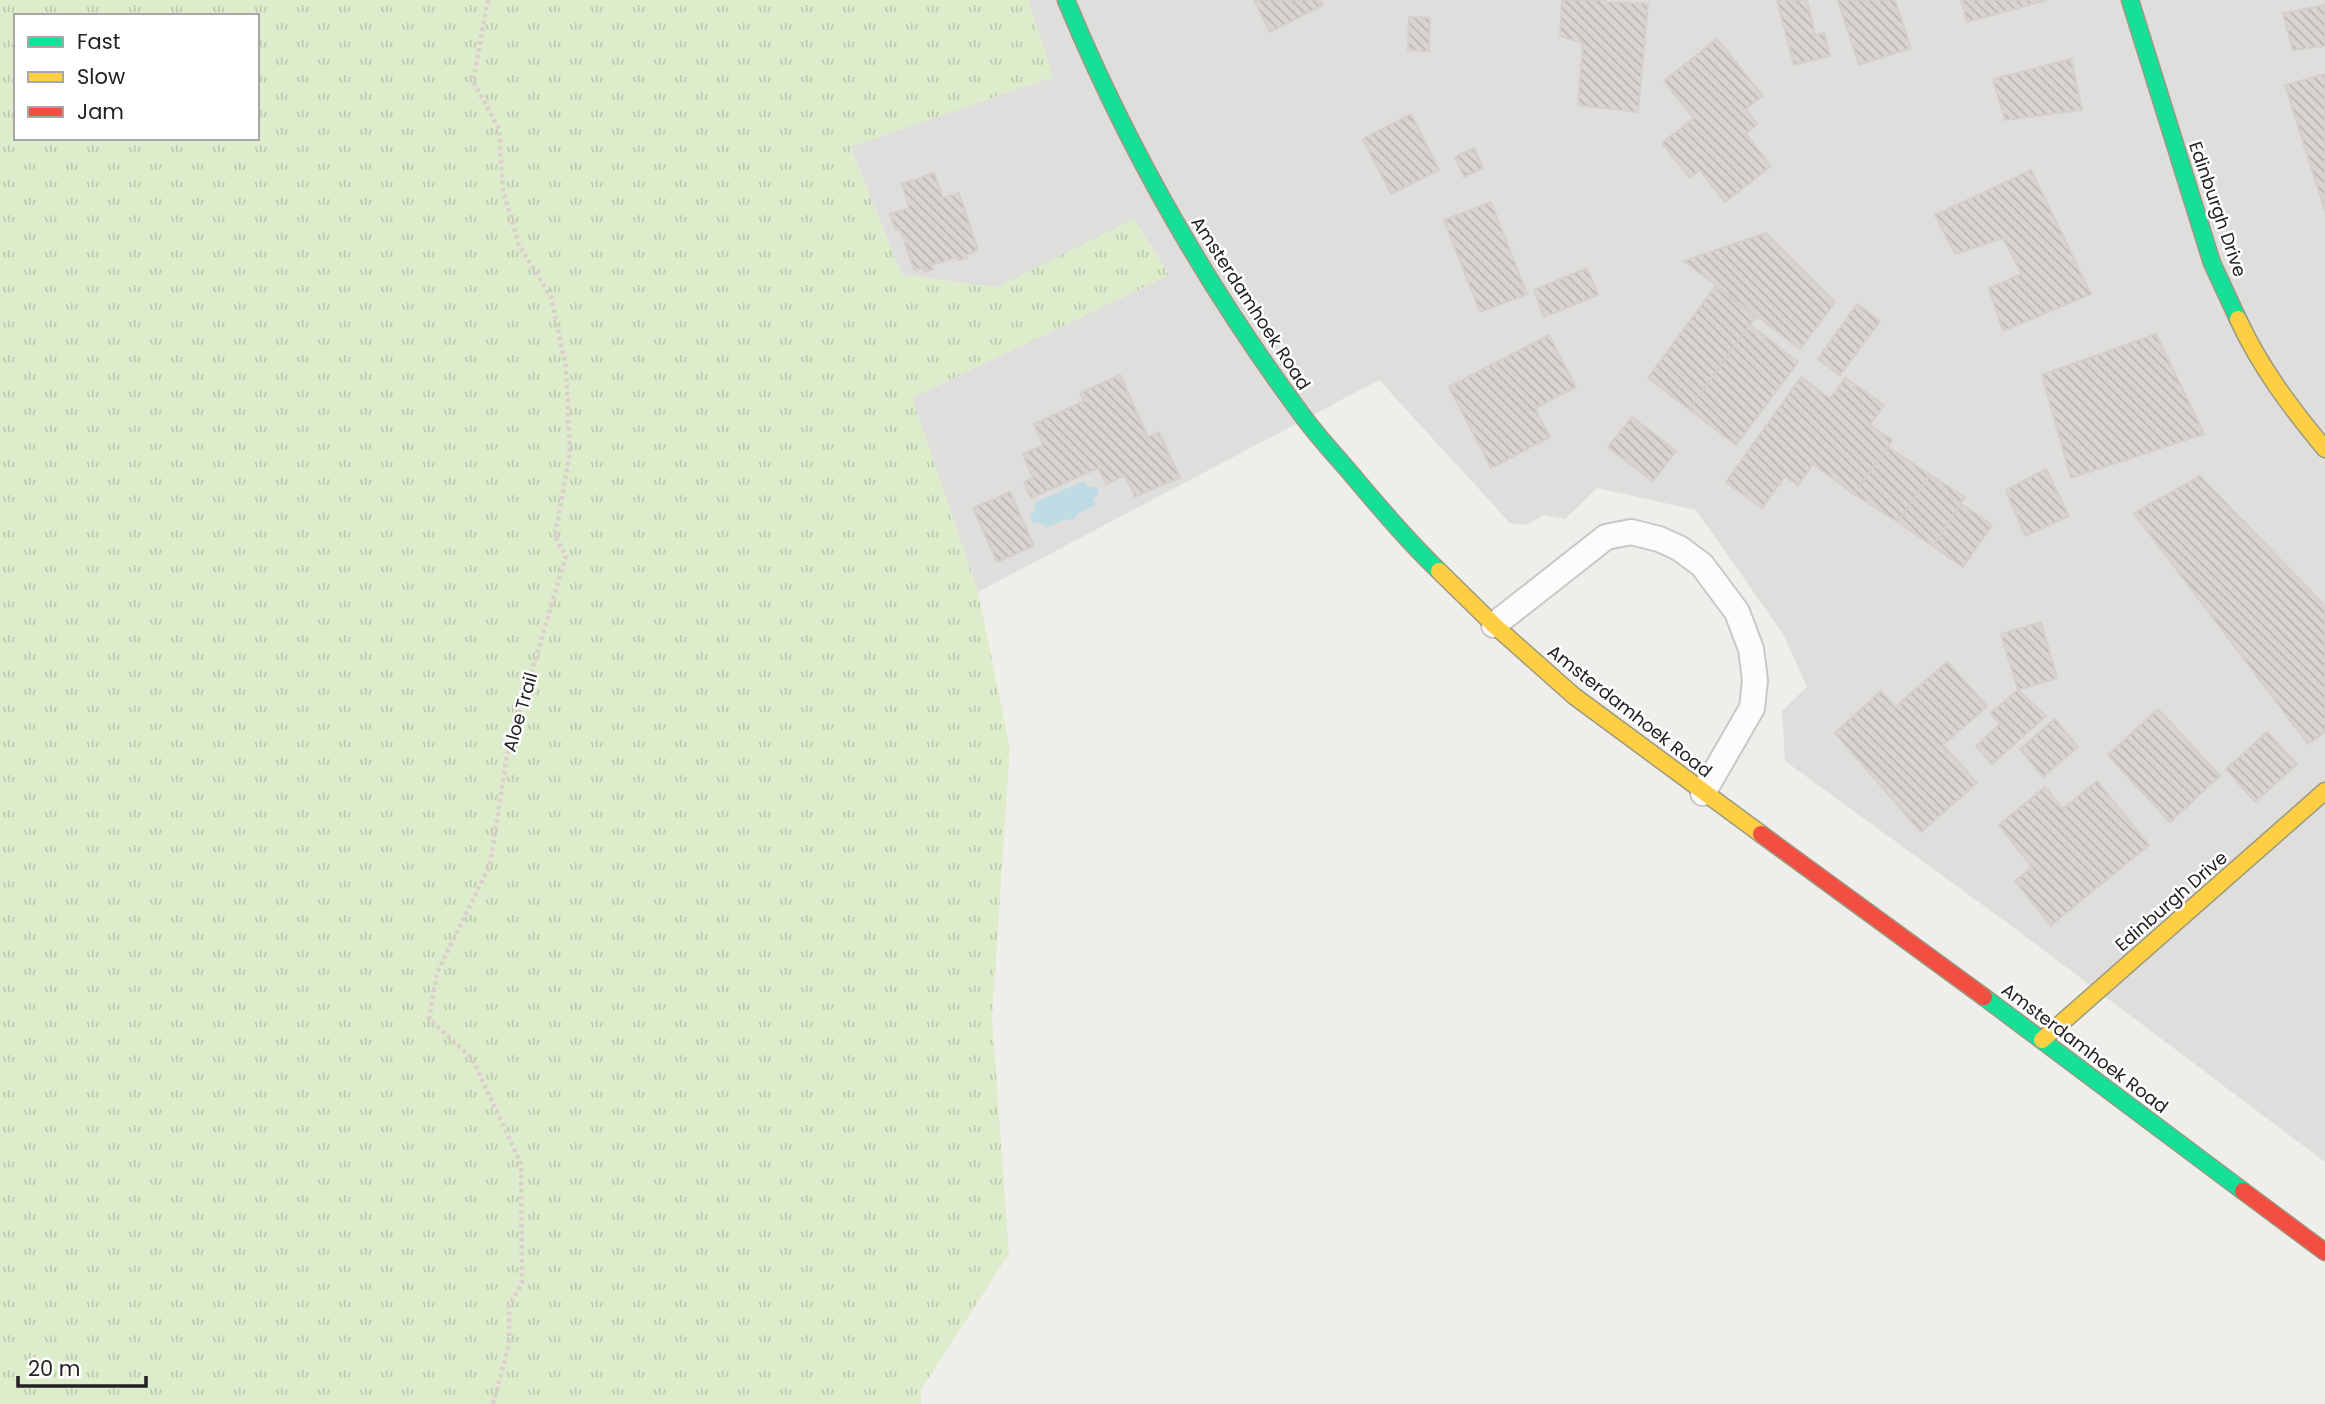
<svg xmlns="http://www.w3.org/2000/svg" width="2325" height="1404" font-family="Poppins,sans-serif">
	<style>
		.residential { fill: #dfdedc }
		.grass { fill: url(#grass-tufts); fill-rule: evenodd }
		.water { fill: #bfdbe3 }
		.building { fill: url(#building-back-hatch); stroke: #d3d0cc; stroke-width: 2 }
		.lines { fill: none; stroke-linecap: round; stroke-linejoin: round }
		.lane-casing { stroke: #c9c8c7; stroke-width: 28 }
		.fast-casing { stroke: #999a82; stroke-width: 19 }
		.slow-casing { stroke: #999a82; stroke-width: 19 }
		.jam-casing { stroke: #999a82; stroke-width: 19 }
		.path { stroke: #dccecd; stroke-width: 4.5; stroke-dasharray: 3.5 3.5; stroke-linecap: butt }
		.lane { stroke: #fdfcfc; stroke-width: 24 }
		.fast { stroke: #16e098; stroke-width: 16 }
		.slow { stroke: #ffcf43; stroke-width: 16 }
		.jam { stroke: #f24e42; stroke-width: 16 }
		.labels { text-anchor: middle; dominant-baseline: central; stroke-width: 5; stroke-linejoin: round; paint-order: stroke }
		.street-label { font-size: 18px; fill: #222; stroke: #fff }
	</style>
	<defs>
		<pattern id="grass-tufts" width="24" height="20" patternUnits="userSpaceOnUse" patternTransform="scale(1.75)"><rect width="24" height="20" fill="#ddeccb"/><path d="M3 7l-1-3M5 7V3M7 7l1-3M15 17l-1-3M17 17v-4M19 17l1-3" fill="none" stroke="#bdcaae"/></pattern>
		<pattern id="building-back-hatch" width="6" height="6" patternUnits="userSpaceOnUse" patternTransform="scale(1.75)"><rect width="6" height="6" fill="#d7d4d2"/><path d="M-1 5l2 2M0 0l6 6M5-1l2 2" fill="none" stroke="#b8b6b4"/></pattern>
	</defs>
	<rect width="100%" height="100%" fill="#f0eeeb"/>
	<!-- residential -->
	<polygon class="residential" points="1028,0 2325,0 2325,1162 2006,922 1785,761 1782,711 1807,687 1783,634 1696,510 1597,488 1565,519 1543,515 1526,525 1510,523 1379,380 978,592 912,398 1169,275 1134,219 998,288 902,275 850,146 1053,77"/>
	<!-- grass -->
	<path class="grass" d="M0 0H1028L1053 77 850 147 902 275 998 287 1134 219 1169 275 912 398 978 592 1010 748 992 1017 1009 1254 921 1389V1404H0ZM16 16H257V138H16Z"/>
	<!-- water -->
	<polygon class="water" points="1084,481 1088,487 1094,486 1098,488 1098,495 1093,499 1095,505 1076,515 1073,521 1066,519 1046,528 1042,523 1032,522 1031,515 1036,509 1034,503"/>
	<!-- building -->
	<g class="building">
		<polygon points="1254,0 1320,0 1323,5 1270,32"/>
		<polygon points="1562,0 1606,0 1607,2 1648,4 1638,112 1578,105 1583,43 1560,36"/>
		<polygon points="1777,0 1807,0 1815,35 1824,33 1830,56 1794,65"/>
		<polygon points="1838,0 1895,0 1911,48 1859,65"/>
		<polygon points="1961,0 2047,0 1967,22"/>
		<polygon points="2325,5 2325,46 2293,50 2283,13"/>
		<polygon points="1409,17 1430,18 1429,51 1408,50"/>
		<polygon points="1717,39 1763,96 1746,109 1757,124 1746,134 1771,166 1725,202 1700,170 1690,178 1662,143 1694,118 1664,81"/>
		<polygon points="2071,59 2082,110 2005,120 1993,79"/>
		<polygon points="2325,74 2325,211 2285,85"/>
		<polygon points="1411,114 1439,170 1391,194 1363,139"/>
		<polygon points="1474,148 1483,168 1464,177 1455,157"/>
		<polygon points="2031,170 2091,294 2003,331 1989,288 2022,274 2003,238 1955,254 1935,215"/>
		<polygon points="934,173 943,198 959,193 978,250 966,255 967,258 958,260 957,257 932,265 933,269 924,272 923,268 914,270 900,229 896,230 890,214 909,208 902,184"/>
		<polygon points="1491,202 1527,294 1480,312 1444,220"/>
		<polygon points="1766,233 1835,302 1800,349 1684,261"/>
		<polygon points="1587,268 1598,295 1544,317 1534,290"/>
		<polygon points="1715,287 1756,317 1689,409 1648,378"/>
		<polygon points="1857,304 1880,321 1840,375 1818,359"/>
		<polygon points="1750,325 1798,362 1736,445 1689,409"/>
		<polygon points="2156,334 2204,434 2071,478 2042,375"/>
		<polygon points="1549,335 1576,387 1535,408 1550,437 1491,468 1449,387"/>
		<polygon points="1120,375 1148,437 1159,432 1180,478 1155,488 1152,487 1152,489 1135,497 1125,475 1106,484 1098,468 1031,498 1024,482 1033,478 1023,454 1043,445 1034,424 1084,401 1080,393"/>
		<polygon points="1801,377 1830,399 1845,378 1884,405 1870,425 1892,440 1854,494 1813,464 1798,485 1785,476 1762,508 1726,482"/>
		<polygon points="1632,417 1676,451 1653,481 1608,447"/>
		<polygon points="1888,447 1930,475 1898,522 1854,494"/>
		<polygon points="2046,469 2069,516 2025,536 2006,490"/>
		<polygon points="1930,475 1965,497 1933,546 1898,522"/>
		<polygon points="2200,476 2325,606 2325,732 2308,744 2134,513"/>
		<polygon points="1010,492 1034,546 997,562 973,508"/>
		<polygon points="1961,504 1992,525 1963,567 1933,546"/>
		<polygon points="2041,622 2057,678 2018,690 2001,634"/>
		<polygon points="1947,662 1987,706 1943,745 1977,783 1921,832 1835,733 1881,691 1895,707"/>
		<polygon points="2018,690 2046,716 1992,764 1976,746 2000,724 1990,713"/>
		<polygon points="2158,709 2220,776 2170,822 2108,755"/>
		<polygon points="2055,719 2078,747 2043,777 2020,749"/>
		<polygon points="2267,732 2297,764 2255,802 2226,769"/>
		<polygon points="2097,781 2149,845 2051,925 2015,881 2032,867 1999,825 2045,787 2063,809"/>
	</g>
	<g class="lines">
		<defs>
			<polyline id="lane" points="1494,625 1606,537 1631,532 1659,539 1679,548 1702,565 1737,612 1751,649 1755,680 1752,708 1703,793"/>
			<g id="fast">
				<path d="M1066 0C1127 147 1207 287 1302 415 1318 437 1336 456 1353 476 1381 509 1408 541 1439 571"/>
				<polyline points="2130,0 2212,263 2238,319"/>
				<polyline points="1984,997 2243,1191"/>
			</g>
			<g id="slow">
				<path d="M2238 319C2260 367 2291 408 2325 449"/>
				<polyline points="1439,571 1494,625 1574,696 1761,834"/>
				<polyline points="2042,1040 2325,791"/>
			</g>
			<g id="jam">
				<polyline points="1761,834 1984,997"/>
				<polyline points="2243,1191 2325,1252"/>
			</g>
		</defs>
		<!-- lane casing -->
		<use href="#lane" class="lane-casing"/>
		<!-- fast casing -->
		<use href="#fast" class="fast-casing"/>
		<!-- slow casing -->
		<use href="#slow" class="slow-casing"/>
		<!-- jam casing -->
		<use href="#jam" class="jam-casing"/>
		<!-- path -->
		<polyline class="path" points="488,0 473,81 499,129 503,190 519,245 551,297 566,367 570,452 555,536 566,556 507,755 490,865 437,973 429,1019 472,1058 521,1164 522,1283 509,1306 509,1344 493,1404"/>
		<!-- lane -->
		<use href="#lane" class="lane"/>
		<!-- fast -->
		<use href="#fast" class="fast"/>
		<!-- slow -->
		<use href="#slow" class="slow"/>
		<!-- jam -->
		<use href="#jam" class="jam"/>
	</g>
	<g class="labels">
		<!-- street labels -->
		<g class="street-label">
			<text transform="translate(2218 209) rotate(71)">Edinburgh Drive</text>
			<text transform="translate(1251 303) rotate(57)">Amsterdamhoek Road</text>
			<text transform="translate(1630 711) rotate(38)">Amsterdamhoek Road</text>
			<text transform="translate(520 712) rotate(-74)">Aloe Trail</text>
			<text transform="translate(2171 901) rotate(-41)">Edinburgh Drive</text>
			<text transform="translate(2085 1048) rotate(37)">Amsterdamhoek Road</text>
		</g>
	</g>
	<!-- legend -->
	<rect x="14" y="14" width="245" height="126" fill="#ffffff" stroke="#a7a7a7" stroke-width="2"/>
	<rect x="28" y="37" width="35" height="10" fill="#16e098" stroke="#a7a7a7" stroke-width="2"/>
	<text x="77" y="49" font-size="21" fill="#222222">Fast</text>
	<rect x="28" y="72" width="35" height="10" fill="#ffcf43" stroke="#a7a7a7" stroke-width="2"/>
	<text x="77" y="84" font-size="21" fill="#222222">Slow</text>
	<rect x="28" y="107" width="35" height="10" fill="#f24e42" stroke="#a7a7a7" stroke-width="2"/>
	<text x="77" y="119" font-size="21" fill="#222222">Jam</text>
	<!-- scale -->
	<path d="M18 1376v10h128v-10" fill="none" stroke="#222222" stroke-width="3.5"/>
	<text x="28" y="1376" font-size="21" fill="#222222" stroke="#ffffff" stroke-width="5" paint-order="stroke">20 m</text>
</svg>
